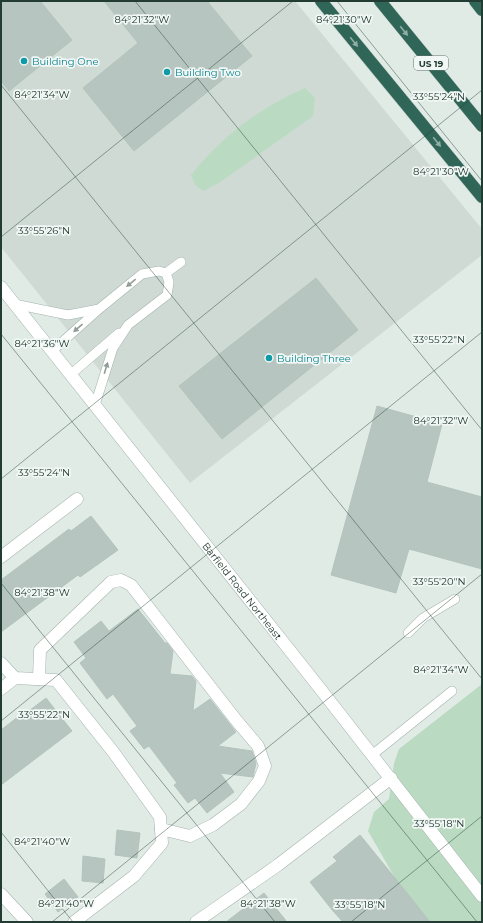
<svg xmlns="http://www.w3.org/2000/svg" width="483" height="923" font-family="Montserrat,sans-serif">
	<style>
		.built { fill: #cfdad5 }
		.green { fill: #badbc2 }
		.building { fill: #b6c5bf; stroke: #b3c4bd }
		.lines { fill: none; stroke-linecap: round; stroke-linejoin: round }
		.service-casing { stroke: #a4b3ad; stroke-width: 10 }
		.minor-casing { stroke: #a4b3ad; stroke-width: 13 }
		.tertiary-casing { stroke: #a4b3ad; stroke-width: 13 }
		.motorway-casing { stroke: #c1c8c6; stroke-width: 13 }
		.service { stroke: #fff; stroke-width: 9 }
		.minor { stroke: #fff; stroke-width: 12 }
		.tertiary { stroke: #fff; stroke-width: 12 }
		.motorway { stroke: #2f6658; stroke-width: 12 }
		.oneway { fill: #90aea6 }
		.oneway2 { fill: #909d99 }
		.ticks { fill: none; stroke: #223b33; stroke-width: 1; stroke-opacity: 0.45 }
		.culture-dot { fill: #0f9aa8; stroke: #f1f7f4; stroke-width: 1.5 }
		.labels { text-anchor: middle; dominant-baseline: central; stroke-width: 3.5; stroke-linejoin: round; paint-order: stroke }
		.shield { fill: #f1f7f4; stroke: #60736d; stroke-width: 1 }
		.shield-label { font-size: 9px; font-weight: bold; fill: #223b33 }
		.culture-label { font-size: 10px; fill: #0d838f; stroke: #f1f7f4; text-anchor: start }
		.street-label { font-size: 10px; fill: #223b33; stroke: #f1f7f4 }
		.ticks-label { font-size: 10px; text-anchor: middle; fill: #223b33; stroke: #f1f7f4; stroke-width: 3.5; stroke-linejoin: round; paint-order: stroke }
	</style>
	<rect width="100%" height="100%" fill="#e1ebe6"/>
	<!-- built -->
	<polygon class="built" points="1,1 295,1 482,229 482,255 190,483 1,247"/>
	<!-- green -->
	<g class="green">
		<path d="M305 88 315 98 313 116 219 183 203 191 195 185 191 175C222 136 259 108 305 88Z"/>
		<polygon points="482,684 482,922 416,922 395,878 368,831 374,812 389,799 394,763 399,749"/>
	</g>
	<!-- building -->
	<g class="building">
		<polygon points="1,1 40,1 72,40 9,91 1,81"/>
		<polygon points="104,1 207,1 252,56 134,151 83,88 138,43"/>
		<polygon points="316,278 358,330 222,439 179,386"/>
		<polygon points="377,406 442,424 427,482 482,497 482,569 409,549 396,593 331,575"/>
		<polygon points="91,516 118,550 80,577 78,575 1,632 1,580 69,529 71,531"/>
		<polygon points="138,609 165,643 167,643 173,651 170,674 192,676 196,681 193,711 210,699 236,732 218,746 252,751 256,763 253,777 220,773 234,792 207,813 195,798 188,803 174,785 177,783 149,746 144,749 130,731 137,726 113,694 107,699 80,663 86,658 74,642 101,621 109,631"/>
		<polygon points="46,698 72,731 1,785 1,730 23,713 25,714"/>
		<polygon points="117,830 140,833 137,858 115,855"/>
		<polygon points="360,835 395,878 430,922 343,922 333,911 310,882 337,861 333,857"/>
		<polygon points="83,856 105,859 103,883 82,881"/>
		<polygon points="64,879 78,897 58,912 45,894"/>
		<polygon points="264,893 287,922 226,922"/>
	</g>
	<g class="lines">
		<defs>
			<g id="service">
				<polyline points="166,273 181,262"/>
				<polyline points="14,304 68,315 99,309 142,274 159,271 166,273"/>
				<polyline points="52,351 98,310"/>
				<polyline points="70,375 119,333"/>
				<polyline points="95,405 113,348 128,325 167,295 169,282 166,273"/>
				<polyline points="408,633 423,618 455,599"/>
				<polyline points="372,755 452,691"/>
			</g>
			<g id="minor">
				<polyline points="1,557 77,499"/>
				<polyline points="1,663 15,678 56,680 114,753 160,817 162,843 134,876 74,922"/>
				<polyline points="39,679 40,650 111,582 121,580 131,585 236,720 258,746 265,766 259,781 241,804 213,825 190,836 161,829"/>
				<polyline points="1,689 15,678"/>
				<polyline points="1,894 27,922"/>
				<polyline points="196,922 278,865 391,778"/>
			</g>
			<g id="tertiary">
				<path id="s1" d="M1 287 322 691 482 896"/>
			</g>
			<g id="motorway">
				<polyline points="321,1 482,197"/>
				<polyline points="380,1 482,126"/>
				<polyline points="475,1 482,10"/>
			</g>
		</defs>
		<!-- service casing -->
		<use href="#service" class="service-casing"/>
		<!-- minor casing -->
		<use href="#minor" class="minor-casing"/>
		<!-- tertiary casing -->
		<use href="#tertiary" class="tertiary-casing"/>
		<!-- motorway casing -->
		<use href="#motorway" class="motorway-casing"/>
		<!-- service -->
		<use href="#service" class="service"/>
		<!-- minor -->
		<use href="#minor" class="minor"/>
		<!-- tertiary -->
		<use href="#tertiary" class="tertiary"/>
		<!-- motorway -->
		<use href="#motorway" class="motorway"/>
	</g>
	<!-- one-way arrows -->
	<defs><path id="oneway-solid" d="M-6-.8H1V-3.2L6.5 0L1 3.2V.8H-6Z"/></defs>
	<g class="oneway">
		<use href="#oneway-solid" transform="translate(404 31) rotate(51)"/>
		<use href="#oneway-solid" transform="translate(354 42) rotate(51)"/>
		<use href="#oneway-solid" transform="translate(437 142) rotate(51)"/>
	</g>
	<g class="oneway2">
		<use href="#oneway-solid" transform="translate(131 283) rotate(141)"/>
		<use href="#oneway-solid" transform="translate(78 328) rotate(139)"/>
		<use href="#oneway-solid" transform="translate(106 368) rotate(-73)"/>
	</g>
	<!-- ticks -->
	<path class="ticks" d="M135 1 482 430M337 1 482 181M1 85 482 679M1 237 293 1M1 334 477 922M1 479 482 90M1 583 275 922M1 721 482 332M1 832 73 922M52 922 482 574M351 922 482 816"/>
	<!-- markers -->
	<g class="culture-dot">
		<circle cx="24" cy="61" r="4"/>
		<circle cx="167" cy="72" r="4"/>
		<circle cx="269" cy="358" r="4"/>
	</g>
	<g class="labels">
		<!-- shield labels -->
		<rect class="shield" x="414" y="56" width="34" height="14" rx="3"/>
		<g class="shield-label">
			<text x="431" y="63">US 19</text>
		</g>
		<!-- culture labels -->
		<g class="culture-label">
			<text x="32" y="61">Building One</text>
			<text x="175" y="72">Building Two</text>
			<text x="277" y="358">Building Three</text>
		</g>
		<!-- street labels -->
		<g class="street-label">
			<text stroke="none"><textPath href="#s1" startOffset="388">Barfield Road Northeast</textPath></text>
		</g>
	</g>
	<g class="ticks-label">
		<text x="142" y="23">84°21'32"W</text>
		<text x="344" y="23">84°21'30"W</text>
		<text x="42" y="98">84°21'34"W</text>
		<text x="439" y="100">33°55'24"N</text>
		<text x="441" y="175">84°21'30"W</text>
		<text x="44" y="234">33°55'26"N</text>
		<text x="439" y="343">33°55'22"N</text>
		<text x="42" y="347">84°21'36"W</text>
		<text x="441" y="424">84°21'32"W</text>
		<text x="44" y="476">33°55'24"N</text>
		<text x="439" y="585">33°55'20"N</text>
		<text x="42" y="596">84°21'38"W</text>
		<text x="441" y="673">84°21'34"W</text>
		<text x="44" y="718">33°55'22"N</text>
		<text x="439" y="827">33°55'18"N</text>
		<text x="42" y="845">84°21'40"W</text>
		<text x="66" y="907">84°21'40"W</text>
		<text x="268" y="907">84°21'38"W</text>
		<text x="360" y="908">33°55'18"N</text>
	</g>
	<!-- border -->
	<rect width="483" height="923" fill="none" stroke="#223b33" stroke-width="4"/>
</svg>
